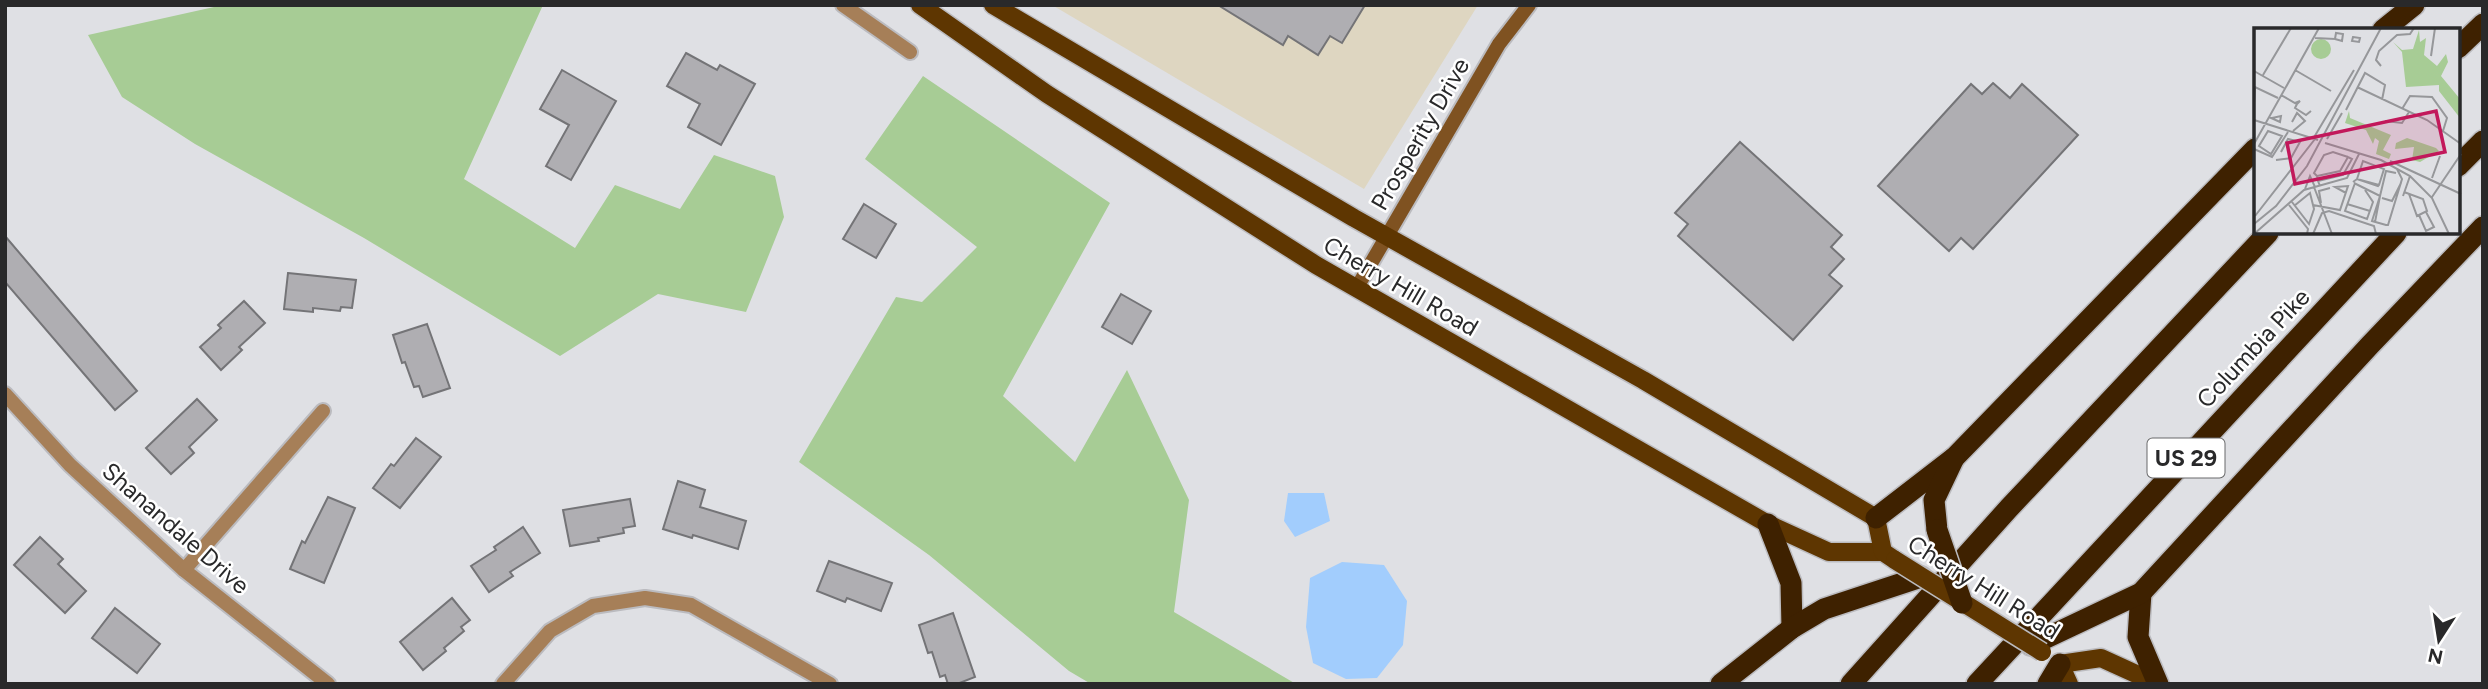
<svg xmlns="http://www.w3.org/2000/svg" width="2488" height="689" font-family="Figtree,sans-serif">
	<style>
		.commercial { fill: #ded6c1 }
		.green { fill: #a7cc95 }
		.water { fill: #a2cdfd }
		.building { fill: #afaeb2; stroke: #747477; stroke-width: 2 }
		.lines { fill: none; stroke-linecap: round; stroke-linejoin: round }
		.street-casing { stroke: #bbbbbf; stroke-width: 18 }
		.secondary-casing { stroke: #bbbbbf; stroke-width: 18 }
		.primary-casing { stroke: #bbbbbf; stroke-width: 21 }
		.highway-casing { stroke: #bbbbbf; stroke-width: 24 }
		.street { stroke: #a67f58; stroke-width: 14 }
		.secondary { stroke: #7f5221; stroke-width: 14 }
		.primary { stroke: #5e3601; stroke-width: 18 }
		.highway { stroke: #3e2100; stroke-width: 21 }
		.primary-bridge-casing { stroke: #bbbbbf; stroke-width: 21; stroke-linecap: butt }
		.highway-bridge-casing { stroke: #bbbbbf; stroke-width: 24; stroke-linecap: butt }
		.primary-bridge { stroke: #5e3601; stroke-width: 18 }
		.highway-bridge { stroke: #3e2100; stroke-width: 21 }
		.labels { text-anchor: middle; dominant-baseline: central; stroke-width: 5; stroke-linejoin: round; paint-order: stroke }
		.shield { fill: #fff; stroke: #69696a; stroke-width: 2 }
		.shield-label { font-size: 23px; font-weight: bold; fill: #29292a }
		.street-label { font-size: 24px; fill: #29292a; stroke: #fff }
		.inset-road { fill: none; stroke: #96979a; stroke-width: 2 }
		.view { fill: #c2185b; fill-opacity: 0.15; stroke: #c2185b; stroke-width: 3.5 }
		.inset-edge { fill: none; stroke: #29292a; stroke-width: 3.5 }
	</style>
	<rect width="100%" height="100%" fill="#dfe0e4"/>
	<!-- commercial -->
	<polygon class="commercial" points="1052,5 1478,5 1364,189"/>
	<!-- green -->
	<g class="green">
		<polygon points="223,5 543,5 464,179 575,248 615,185 680,209 714,155 775,176 784,217 746,312 658,294 560,356 364,238 195,144 122,97 88,35"/>
		<polygon points="923,76 1110,203 1003,396 1075,462 1127,370 1189,500 1174,612 1296,684 1091,684 1069,671 929,555 799,462 896,297 922,302 977,247 865,159"/>
	</g>
	<!-- water -->
	<g class="water">
		<polygon points="1288,493 1324,493 1330,521 1295,537 1284,521"/>
		<polygon points="1342,562 1384,565 1407,601 1403,645 1377,678 1346,679 1313,663 1306,627 1310,578"/>
	</g>
	<!-- building -->
	<g class="building">
		<polygon points="1218,5 1365,5 1342,43 1330,36 1318,55 1288,36 1283,45"/>
		<polygon points="686,53 717,70 720,65 755,84 721,145 688,127 700,104 667,86"/>
		<polygon points="562,70 616,101 571,180 546,166 569,125 540,109"/>
		<polygon points="1993,83 2010,98 2022,84 2078,135 1973,249 1961,238 1949,251 1878,186 1971,84 1982,94"/>
		<polygon points="1740,142 1842,235 1831,247 1844,259 1829,275 1842,286 1793,340 1678,236 1688,224 1675,213"/>
		<polygon points="864,204 896,224 876,258 843,239"/>
		<polygon points="5,236 137,391 115,410 5,282"/>
		<polygon points="288,273 356,280 352,308 341,307 340,311 313,308 313,312 284,309"/>
		<polygon points="1121,294 1151,311 1132,344 1102,327"/>
		<polygon points="244,301 265,323 239,347 242,350 221,370 200,347 221,328 218,325"/>
		<polygon points="427,324 450,388 423,397 419,386 414,387 405,362 402,363 393,335"/>
		<polygon points="197,399 217,420 189,447 194,453 171,474 146,448"/>
		<polygon points="416,438 441,457 400,508 373,488 391,464 394,466"/>
		<polygon points="678,481 705,490 700,507 746,521 738,549 693,535 692,538 663,529"/>
		<polygon points="328,497 355,508 324,583 290,569 302,541 305,543"/>
		<polygon points="630,499 635,526 623,528 624,533 598,538 599,541 570,546 563,510"/>
		<polygon points="523,527 540,553 510,572 513,576 489,592 471,566 496,550 494,547"/>
		<polygon points="40,537 63,559 58,564 86,591 65,613 14,565"/>
		<polygon points="829,561 892,583 881,611 847,598 845,602 817,591"/>
		<polygon points="452,598 470,620 461,627 464,631 444,648 446,651 423,670 400,642"/>
		<polygon points="115,608 160,644 137,673 92,638"/>
		<polygon points="953,613 975,677 957,684 948,684 945,675 940,677 932,652 928,653 919,625"/>
	</g>
	<g class="lines">
		<defs>
			<g id="street">
				<polyline points="843,5 910,52"/>
				<polyline points="5,394 70,465 184,570 328,684"/>
				<polyline points="184,570 323,411"/>
				<polyline points="503,684 550,631 593,606 645,598 691,605 830,684"/>
			</g>
			<polyline id="secondary" points="1356,289 1499,44 1529,5"/>
			<g id="primary">
				<polyline points="920,5 1047,94 1316,265 1768,524 1829,552 1883,552 1895,560"/>
				<polyline points="993,5 1354,218 1643,380 1876,518 1883,552"/>
				<polyline points="2060,664 2101,658 2158,684"/>
				<polyline points="2060,664 2069,684"/>
			</g>
			<g id="highway">
				<polyline points="2383,30 2414,5"/>
				<polyline points="2458,48 2483,24"/>
				<polyline points="2458,166 2483,141"/>
				<polyline points="1876,518 1955,457 2255,149"/>
				<polyline points="1768,524 1791,583 1792,628"/>
				<polyline points="1937,530 1934,500 1954,458"/>
				<polyline points="2141,593 2138,637 2158,684"/>
				<polyline points="2031,645 2141,593 2370,345 2483,227"/>
				<polyline points="1721,684 1792,628 1824,609 1921,577"/>
				<polyline points="1851,684 2009,508 2268,233"/>
				<polyline points="1977,684 2396,233"/>
				<polyline points="2048,684 2060,664"/>
			</g>
		</defs>
		<!-- street casing -->
		<use href="#street" class="street-casing"/>
		<!-- secondary casing -->
		<use href="#secondary" class="secondary-casing"/>
		<!-- primary casing -->
		<use href="#primary" class="primary-casing"/>
		<!-- highway casing -->
		<use href="#highway" class="highway-casing"/>
		<!-- street -->
		<use href="#street" class="street"/>
		<!-- secondary -->
		<use href="#secondary" class="secondary"/>
		<!-- primary -->
		<use href="#primary" class="primary"/>
		<!-- highway -->
		<use href="#highway" class="highway"/>
		<defs>
			<polyline id="primary-bridge" points="1895,560 2042,652"/>
			<polyline id="highway-bridge" points="1937,530 1962,603"/>
		</defs>
		<!-- primary-bridge casing -->
		<use href="#primary-bridge" class="primary-bridge-casing"/>
		<!-- highway-bridge casing -->
		<use href="#highway-bridge" class="highway-bridge-casing"/>
		<!-- primary-bridge -->
		<use href="#primary-bridge" class="primary-bridge"/>
		<!-- highway-bridge -->
		<use href="#highway-bridge" class="highway-bridge"/>
	</g>
	<g class="labels">
		<!-- shield labels -->
		<rect class="shield" x="2147.5" y="438.5" width="77" height="39" rx="5"/>
		<g class="shield-label">
			<text x="2186" y="458">US 29</text>
		</g>
		<!-- street labels -->
		<g class="street-label">
			<text transform="translate(1420 134) rotate(-60)">Prosperity Drive</text>
			<text transform="translate(1401 286) rotate(30)">Cherry Hill Road</text>
			<text transform="translate(2253 348) rotate(-47)">Columbia Pike</text>
			<text transform="translate(176 528) rotate(41)">Shanandale Drive</text>
			<text transform="translate(1984 587) rotate(32)">Cherry Hill Road</text>
		</g>
	</g>
	<!-- overview -->
	<g transform="translate(2254 28)">
		<rect width="206" height="206" fill="#dfe0e4"/>
		<path d="M165 2 166 14 172 10 170 27 183 38 192 26 194 34 187 48 206 71V90L185 63V57L152 59 148 24 139 14 148 22 159 21ZM57 21a10 10 0 1 1 20 0a10 10 0 1 1-20 0ZM95 83 96 90 137 107 129 122 137 126 135 131 122 126 125 113 121 110 119 116 112 102 91 95ZM153 110 182 120 185 123 166 134 158 132 160 119 141 121 142 115Z" fill="#a7cc95"/>
		<path class="inset-road" d="M99 9 106 10 105 14 98 13ZM61 10 81 11 82 5 89 6 88 13 81 11M177 28 181 0M127 38 122 32 125 23 143 7 156 6 160 0M41 42 77 63M0 43 30 60M9 47 37 0M103 59 173 92 207 116M27 67 41 75 43 76 46 73 41 75M0 75 1 59 24 70M43 76 41 80 52 87 57 83M148 81 156 68 178 69 193 90 189 103M92 82 111 45 131 57 128 72M15 89 26 94 27 88 18 90M0 92 64 112M131 93 148 95 155 84M38 94 43 85 51 93 39 103M14 103 28 108 17 126 5 118ZM59 111 100 42M73 111 88 85M71 115 127 132 156 148 178 170 195 206M0 116 65 0M0 121 18 129 34 104M22 132 37 130 46 114 34 111 27 124M136 133 207 166M63 148 60 145 70 127 79 124 94 129M178 150 186 128M64 153 89 147 98 131 94 129 86 143 63 148 64 153 66 158M99 154 103 151 124 158 125 157 130 141 109 133 103 151 125 157M100 155 126 168 132 143 142 145M101 155 91 183 113 191 119 174 111 162M60 159 78 206M51 161 56 148 61 159M150 164 169 171 173 183 163 188 155 166M149 168 156 148M178 169 207 126M128 170 138 173 147 155M38 174 55 196 60 181 56 165 40 178M67 175 65 163 76 160M93 176 116 183M35 177 54 201 53 206M59 177 86 182 94 158 81 159 92 165M165 187 172 203 180 199 172 184M1 188 61 111M121 194 126 168 118 193 132 197H134L148 151 143 141M0 196 22 178 53 138 127 0M0 206 50 162 93 150 105 126M59 206 68 185 75 183 120 198 122 206"/>
		<path class="view" d="M182 83 191 124 41 156 33 115Z"/>
		<rect width="206" height="206" class="inset-edge"/>
	</g>
	<!-- border -->
	<rect width="2488" height="689" fill="none" stroke="#29292a" stroke-width="14"/>
	<!-- north arrow -->
	<g transform="translate(2439 640) rotate(192)" stroke="#ffffff" stroke-width="5" paint-order="stroke">
	<path d="M0-5L12 26L0 18L-12 26Z" fill="#29292a"/>
	<text y="-10" font-size="19" font-weight="bold" text-anchor="middle" fill="#29292a">N</text>
	</g>
</svg>
